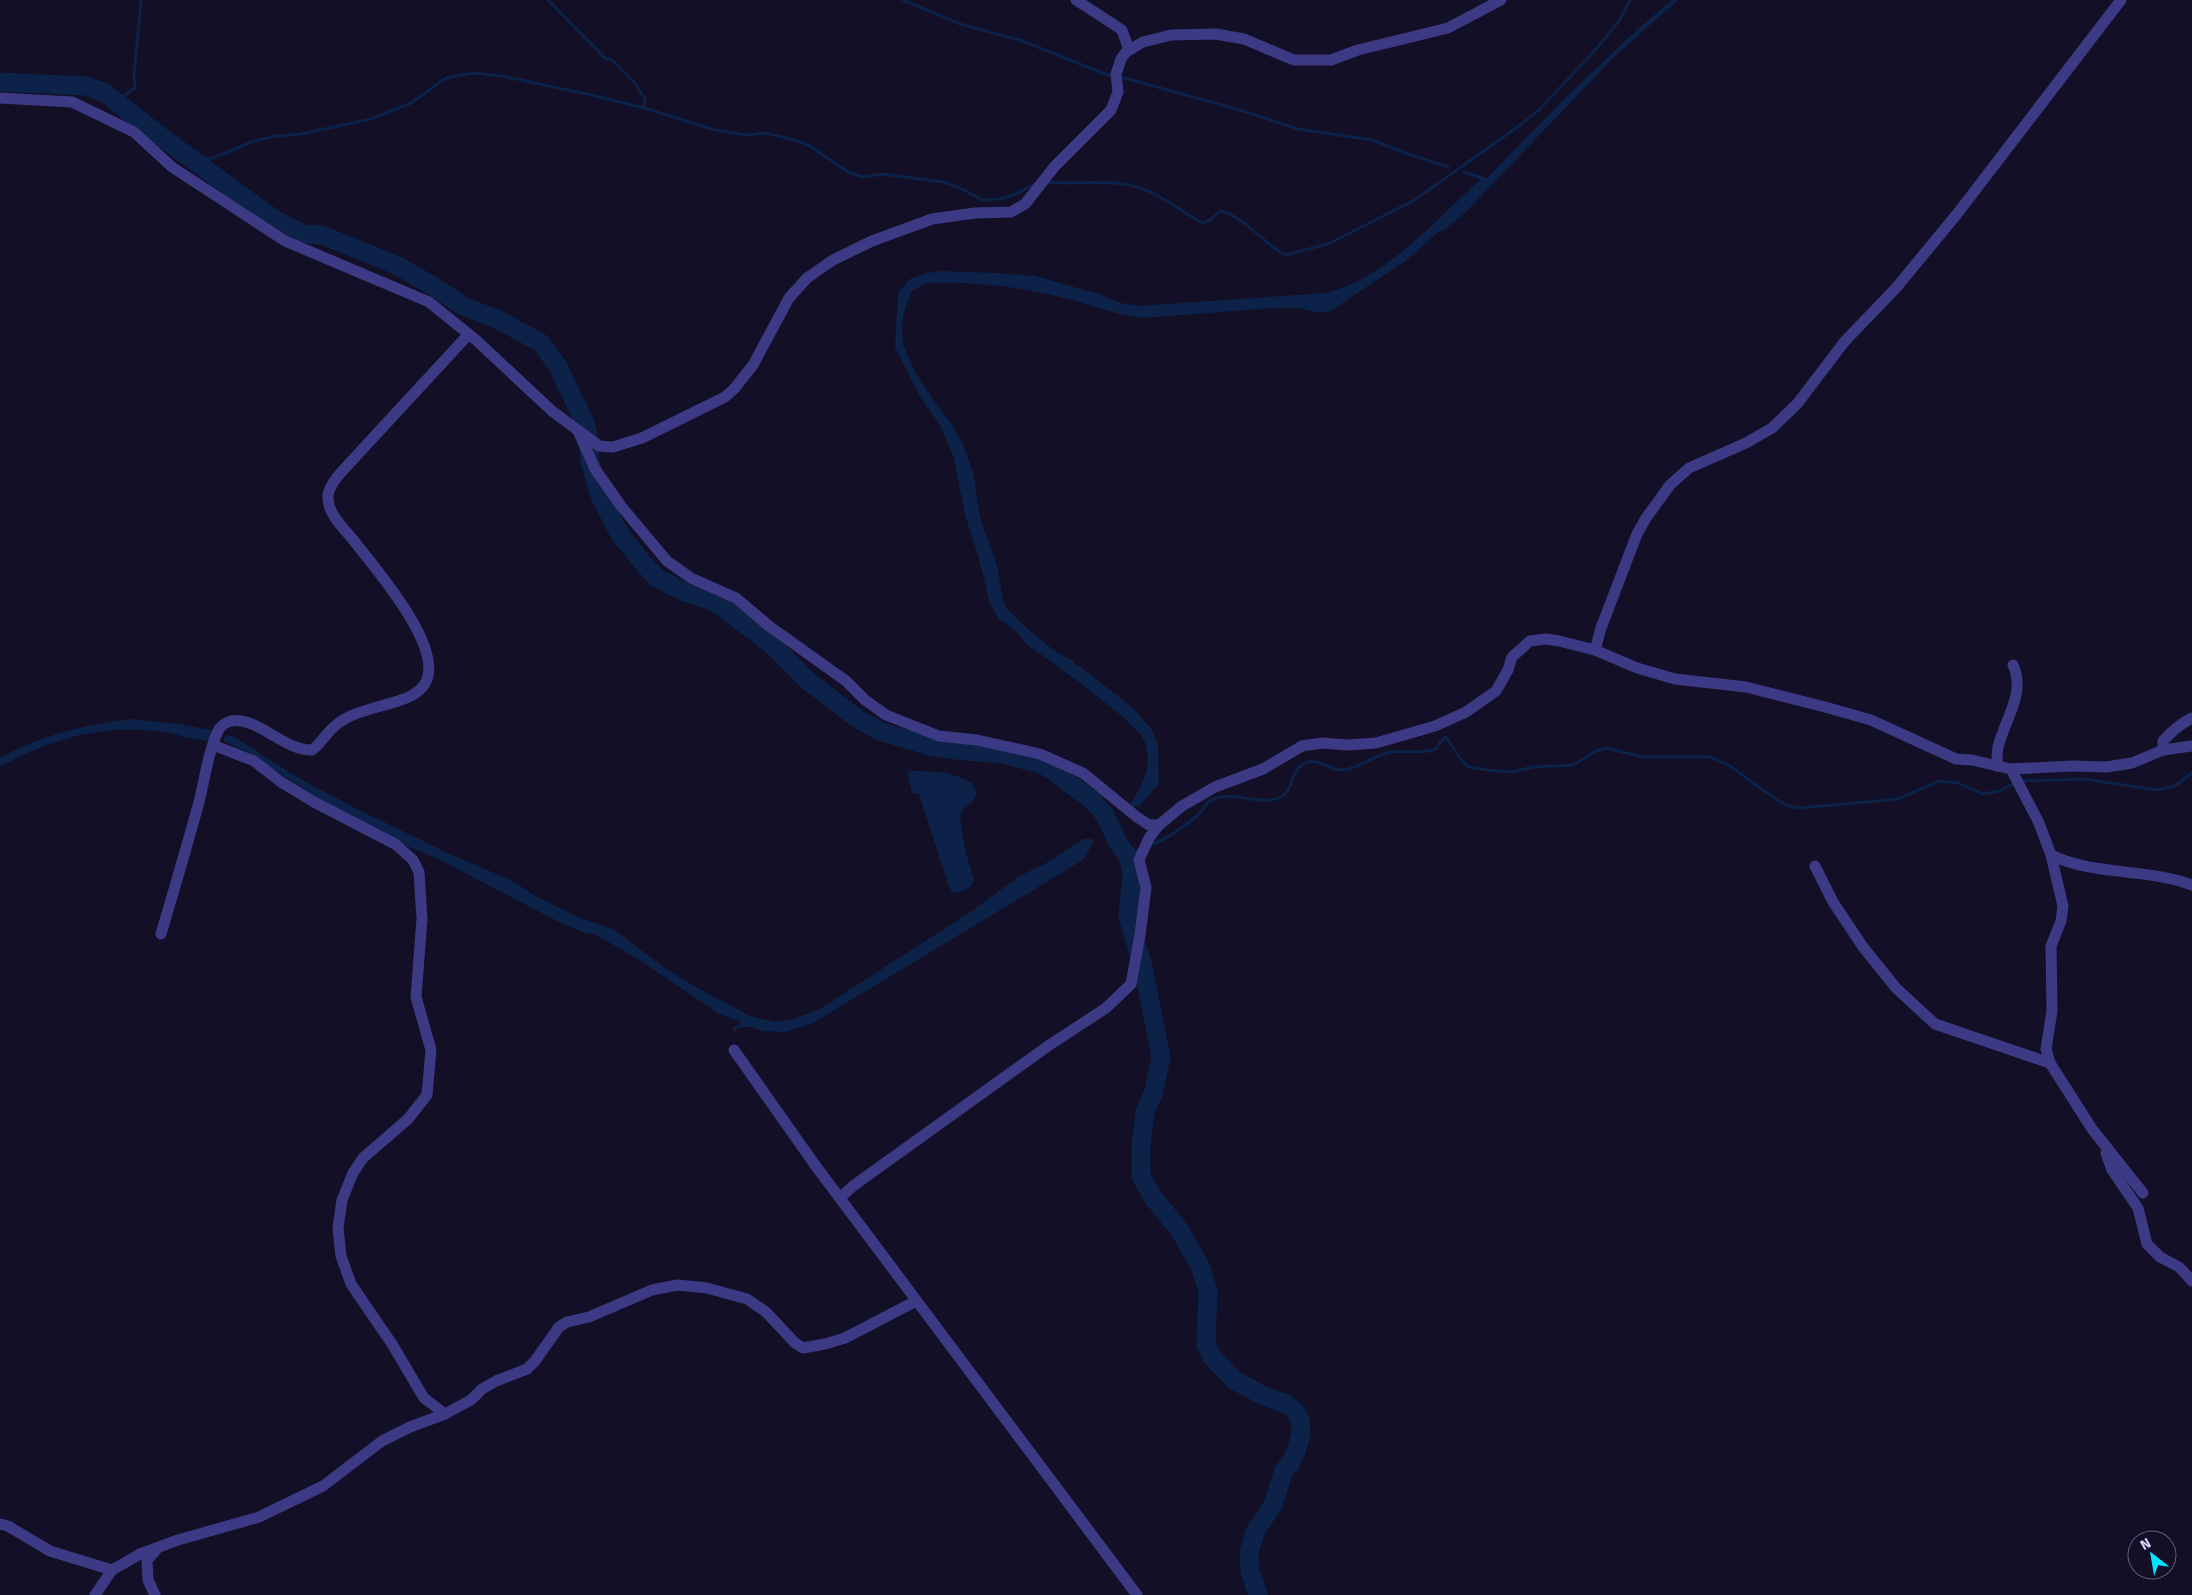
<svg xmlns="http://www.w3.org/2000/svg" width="2192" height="1595" font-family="'Fira Sans',sans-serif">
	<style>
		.water { fill: #0c2248 }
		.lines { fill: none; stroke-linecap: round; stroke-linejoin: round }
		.stream { stroke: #0c2248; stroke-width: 3 }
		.river { stroke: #0c2248; stroke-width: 19 }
		.minor { stroke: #3d3a85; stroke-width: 11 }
	</style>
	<rect width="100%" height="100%" fill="#130f26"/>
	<!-- water -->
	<g class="water">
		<path d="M1672 0H1678L1614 57 1466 212 1444 230 1438 232 1408 259 1331 311 1319 313 1298 308H1272L1144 318C1115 315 1089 304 1061 297 1019 287 977 282 934 283L925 284 913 290C905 303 900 325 903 341 910 372 932 397 951 423 959 434 966 451 970 464 976 479 976 496 979 512 983 530 991 546 996 563 1000 575 1000 591 1004 603 1009 615 1062 661 1074 660V664L1082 668 1132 707 1152 730 1158 746 1159 784 1138 807 1136 805 1133 807 1130 805C1142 783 1153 770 1145 742 1139 723 1048 659 1027 645L1018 633 998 618 990 604 979 559 965 515 954 458 941 427 919 395 895 347 898 296 900 290 910 279 928 273 940 271 996 273 1035 276 1099 294 1121 303 1138 306 1326 293C1387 278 1437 218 1482 178H1487L1566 97 1640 27Z"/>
		<path d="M131 719 179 724 215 731 211 741C192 741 174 732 155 731 99 725 48 740 0 767V758C41 735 84 725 131 719Z"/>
		<polygon points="226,735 233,736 295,776 355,808 454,856 511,880 537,897 580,918 613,929 665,968 696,987 750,1016 776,1022 790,1020 818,1010 972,911 1019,876 1043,865 1084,839 1092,839 1093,842 1085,858 1078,863 813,1023 785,1032 762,1031 751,1027 741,1027 733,1032 733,1028 739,1024 740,1021 719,1014 644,963 595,934 585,933 561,923 438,859 395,841 310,793 247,752 223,741"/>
		<path d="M909 771C931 771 954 771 973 784L977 794 971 803 961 811C958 827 969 864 974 880 971 889 962 892 953 893L949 887 919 794 912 793 908 775Z"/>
	</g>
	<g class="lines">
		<!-- stream -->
		<g class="stream">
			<polyline points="548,0 606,59 611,59 634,82 645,99 644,108"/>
			<polyline points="903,0 960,24 1020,40 1110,76"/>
			<polyline points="1121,77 1243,111 1298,129 1372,140 1411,155 1448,167"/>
			<polyline points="118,103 126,94 135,88 134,75 141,0"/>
			<polyline points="198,161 213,158 254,141 276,136 301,134 371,119 411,103 446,78 473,73 502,76 591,95 644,108 715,130 747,135 766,133 798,141 810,146 848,172 863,177 882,174 943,182 958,187 983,200 1000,199 1016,194 1035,184"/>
			<polyline points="1464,172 1482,178"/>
			<path d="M1046 182C1071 185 1097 180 1123 184 1152 187 1178 210 1203 223L1210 220 1220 211C1245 217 1262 242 1285 255L1328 244 1413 201 1516 128 1540 109 1597 48 1619 21 1630 0"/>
			<polyline points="2021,781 2085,779 2156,790 2175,786 2192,773"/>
			<polyline points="1118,843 1134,851 1141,849"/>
			<path d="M1149 846C1167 839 1183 828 1198 815 1203 810 1206 802 1213 799 1234 790 1258 806 1278 798 1296 792 1288 768 1308 762 1318 759 1329 769 1340 770 1356 770 1372 757 1387 753 1404 749 1420 755 1436 749L1440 742 1446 737 1462 761 1469 767 1487 770 1512 772 1533 767 1573 765 1596 751 1606 748 1643 757H1710L1730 766 1777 800 1789 806 1801 808 1898 799 1939 781 1958 783 1983 794 1999 791 2015 783"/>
		</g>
		<!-- river -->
		<polyline class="river" points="0,82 86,86 105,93 160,136 274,219 304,234 322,235 396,265 433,286 463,306 497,319 541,343 557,365 585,423 588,436 590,462 601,498 619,533 643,563 657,578 684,592 713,601 725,609 773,646 808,681 858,719 882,732 930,746 955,750 1002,754 1041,764 1052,770 1093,801 1105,815 1118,843 1128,856 1132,873 1128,917 1143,966 1161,1058 1153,1094 1145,1112 1141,1147 1141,1176 1153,1197 1180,1231 1200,1266 1208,1291 1206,1344 1212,1357 1234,1380 1264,1396 1286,1404 1295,1411 1300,1420 1301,1434 1296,1451 1291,1463 1284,1470 1273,1505 1256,1530 1249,1552 1250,1571 1258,1595"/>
		<!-- minor -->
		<g class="minor">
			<polyline points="1076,0 1122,30 1129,50"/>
			<polyline points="0,98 72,102 134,132 172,167 285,241 429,302 476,340 552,411 599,446 613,447 642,438 725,397 734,389 753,365 789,298 807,278 833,260 872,241 932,219 975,213 1011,212 1025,204 1055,166 1111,110 1118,92 1116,74 1121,59 1126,52 1143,42 1171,35 1216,34 1244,39 1294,60 1331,60 1358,50 1448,28 1501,0"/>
			<polyline points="579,433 595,469 621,506 667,561 691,578 736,598 769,626 846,681 865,700 886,715 939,736 977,740 1040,754 1083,773 1137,817 1149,825 1159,825"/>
			<polyline points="1595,650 1601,628 1637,534 1646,518 1670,485 1689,468 1746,443 1772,428 1797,404 1845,341 1896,288 1957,214 2121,0"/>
			<polyline points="213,745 254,761 281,782 314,802 395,844 413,860 419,872 422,919 416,997 431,1050 427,1095 408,1119 363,1158 353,1173 342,1200 338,1228 341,1256 351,1284 392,1344 424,1398 445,1414"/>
			<path d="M2163 750V741C2172 731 2180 724 2192 718"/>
			<path d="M1997 766C1997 760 1997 753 1998 747 2005 719 2026 693 2013 665"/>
			<polyline points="2011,769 2039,823 2051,855 2063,906 2061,921 2051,946 2052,1011 2046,1049 2050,1063 2092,1129 2143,1193"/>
			<path d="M2051 855C2094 876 2147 868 2192 885"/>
			<polyline points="1815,866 1833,902 1863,947 1896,988 1935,1024 2050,1063"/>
			<path d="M161 934C174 890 187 846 199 802 205 779 208 751 219 729 222 725 227 722 231 721 257 716 284 751 312 750 321 744 326 733 335 726 352 711 378 708 398 701 408 698 418 694 424 685 448 651 375 568 354 541 344 528 327 514 328 496 329 485 339 475 346 467L468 335"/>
			<polyline points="734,1050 815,1165 1137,1595"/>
			<polyline points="2106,1153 2112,1170 2138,1208 2147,1244 2160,1257 2179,1267 2192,1281"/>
			<polyline points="840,1198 853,1186 1048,1046 1106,1008 1131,984 1140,935 1146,887 1139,860 1149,838 1159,825 1182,806 1215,787 1263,769 1302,746 1322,743 1347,745 1376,743 1435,726 1466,712 1496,691 1508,670 1512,657 1530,641 1546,639 1559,641 1595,650 1637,668 1675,679 1746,687 1825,707 1871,720 1956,759 1972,760 2011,769 2072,766 2106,767 2132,763 2163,750 2192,746"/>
			<polyline points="0,1524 8,1526 50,1551 112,1570"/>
			<polyline points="95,1595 112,1570 140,1554 178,1540 259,1517 323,1486 382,1441 410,1427 445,1414 471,1400 482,1389 496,1381 527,1369 535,1361 559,1327 567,1322 589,1317 652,1290 677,1285 707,1288 747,1299 766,1312 795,1343 803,1348 825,1344 845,1338 916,1301"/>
			<polyline points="155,1595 148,1580 147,1560 156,1550"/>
		</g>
	</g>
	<!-- north arrow -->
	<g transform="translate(2152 1555) rotate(329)"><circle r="24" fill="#130f26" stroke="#625e7d"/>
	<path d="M0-4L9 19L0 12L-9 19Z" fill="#00e5ff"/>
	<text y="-8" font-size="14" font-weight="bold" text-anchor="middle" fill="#d9d4ff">N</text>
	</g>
</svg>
